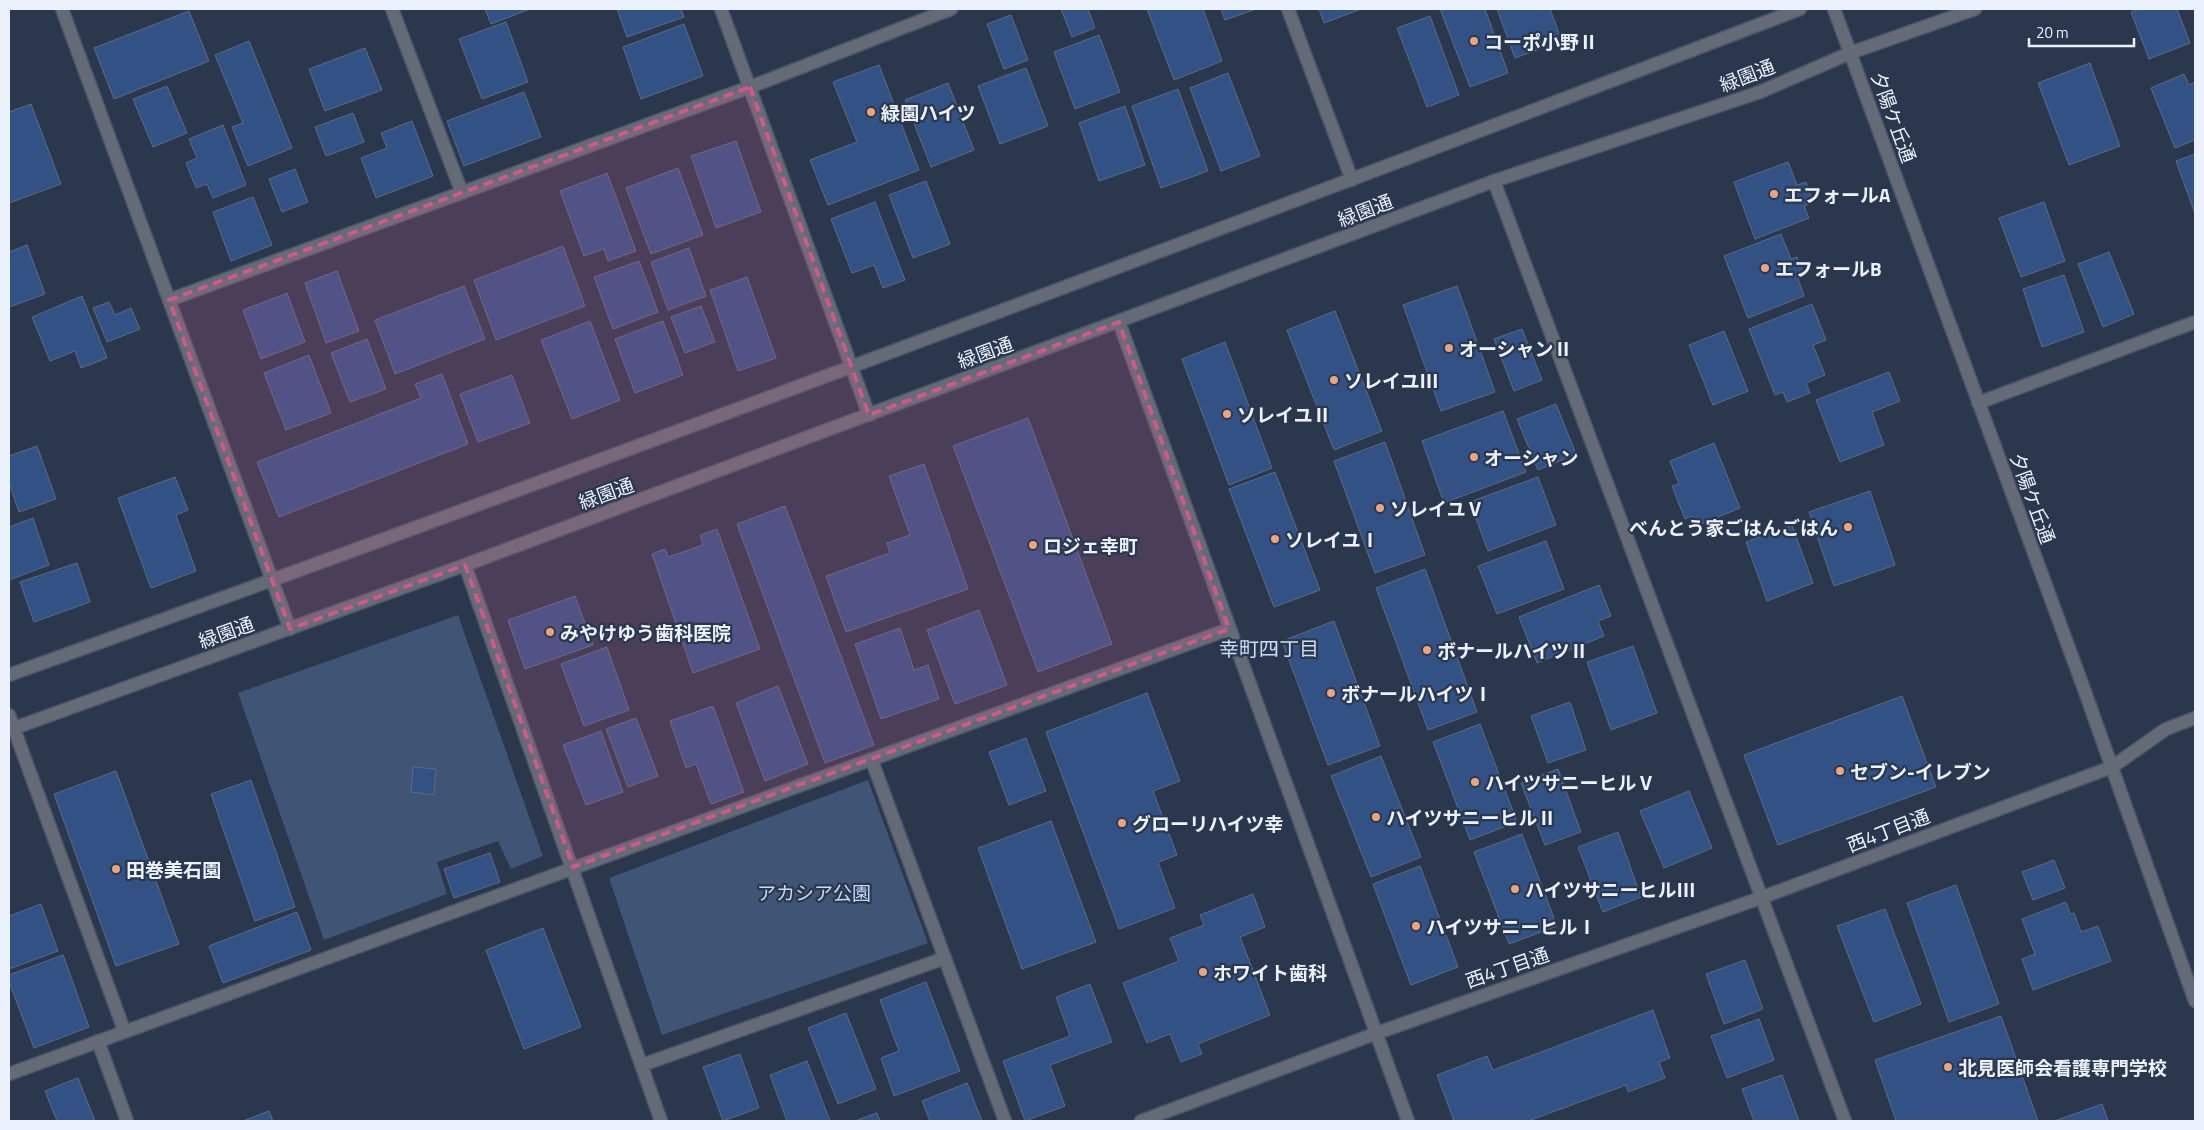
<svg xmlns="http://www.w3.org/2000/svg" width="2204" height="1130" font-family="'Titillium Web','Noto Sans JP',sans-serif">
	<style>
		.green { fill: #405475 }
		.building { fill: #325285; stroke: #5c6b83 }
		.lines { fill: none; stroke-linecap: round; stroke-linejoin: round }
		.minor-casing { stroke: #495569; stroke-width: 15 }
		.minor { stroke: #656b76; stroke-width: 12 }
		.marked { fill: #ce598c; fill-opacity: 0.2; stroke: #ce598c; stroke-width: 4; stroke-dasharray: 10 6; stroke-linejoin: round }
		.poi-dot { fill: #efa378; stroke: #2a374d; stroke-width: 2 }
		.labels { text-anchor: middle; dominant-baseline: central; stroke-width: 4.5; stroke-linejoin: round; paint-order: stroke }
		.poi-label { font-size: 19px; font-weight: bold; fill: #ebf2fd; stroke: #2a374d; text-anchor: start }
		.street-label { font-size: 19px; fill: #ebf2fd; stroke: #2a374d }
		.park-label { font-size: 19px; fill: #c6dafa; stroke: #2a374d }
		.neighbourhood-label { font-size: 20px; fill: #ccddf9; stroke: #2a374d }
	</style>
	<rect width="100%" height="100%" fill="#2a374d"/>
	<!-- green -->
	<g class="green">
		<polygon points="458,615 543,856 511,869 498,841 437,862 447,894 324,940 238,693"/>
		<polygon points="868,780 928,943 662,1035 609,878"/>
	</g>
	<!-- building -->
	<g class="building">
		<polygon points="485,9 530,9 491,24"/>
		<polygon points="617,9 681,9 684,17 627,37"/>
		<polygon points="1061,9 1088,9 1095,28 1072,37"/>
		<polygon points="1147,9 1203,9 1222,61 1174,80"/>
		<polygon points="1221,9 1256,9 1225,20"/>
		<polygon points="1319,9 1361,9 1324,23"/>
		<polygon points="1440,9 1485,9 1508,73 1470,87"/>
		<polygon points="1497,9 1550,9 1562,41 1515,58"/>
		<polygon points="2140,9 2177,9 2190,43 2149,59 2131,12"/>
		<polygon points="189,11 209,61 114,99 94,48"/>
		<polygon points="1011,15 1028,60 1004,69 987,24"/>
		<polygon points="1430,16 1459,95 1427,107 1397,28"/>
		<polygon points="506,22 528,82 482,99 459,39"/>
		<polygon points="684,24 703,76 641,99 623,47"/>
		<polygon points="1099,35 1120,92 1075,109 1054,52"/>
		<polygon points="249,41 292,148 248,166 232,127 243,123 215,55"/>
		<polygon points="365,48 382,90 325,111 309,69"/>
		<polygon points="2090,63 2120,146 2069,165 2038,83"/>
		<polygon points="879,65 919,170 828,205 810,160 857,142 833,82"/>
		<polygon points="1026,68 1048,126 1000,144 978,86"/>
		<polygon points="1228,73 1260,156 1221,171 1190,88"/>
		<polygon points="2184,74 2189,85 2195,82 2195,140 2175,148 2151,88"/>
		<polygon points="948,83 974,150 931,167 905,100"/>
		<polygon points="167,86 187,133 153,147 133,99"/>
		<polygon points="1178,89 1208,171 1161,188 1132,106"/>
		<polygon points="524,92 541,137 464,166 447,121"/>
		<polygon points="31,104 61,184 9,203 9,112"/>
		<polygon points="1125,106 1145,165 1099,181 1079,123"/>
		<polygon points="353,113 364,142 326,156 315,127"/>
		<polygon points="412,121 433,176 376,198 361,158 387,148 381,133"/>
		<polygon points="223,125 246,185 213,198 207,184 196,188 186,163 197,158 189,139"/>
		<polygon points="736,141 761,212 716,228 691,156"/>
		<polygon points="2195,154 2195,214 2176,161"/>
		<polygon points="1788,162 1797,185 1806,182 1813,203 1804,206 1809,218 1755,239 1734,182"/>
		<polygon points="678,168 703,235 651,254 626,188"/>
		<polygon points="295,169 308,202 282,212 269,179"/>
		<polygon points="607,173 636,251 608,261 604,249 584,256 560,191"/>
		<polygon points="926,181 950,244 913,258 889,195"/>
		<polygon points="253,197 272,245 231,261 213,212"/>
		<polygon points="875,202 905,280 883,288 874,265 852,273 831,219"/>
		<polygon points="2044,202 2065,261 2021,277 1999,218"/>
		<polygon points="1781,234 1791,259 1797,257 1805,276 1798,279 1804,296 1748,318 1724,256"/>
		<polygon points="27,245 45,294 9,307 9,252"/>
		<polygon points="563,246 585,306 496,340 474,280"/>
		<polygon points="689,248 706,296 668,310 651,262"/>
		<polygon points="2109,252 2134,314 2103,327 2078,264"/>
		<polygon points="639,261 658,312 613,329 594,277"/>
		<polygon points="337,271 359,331 326,343 305,283"/>
		<polygon points="2064,275 2084,332 2042,347 2023,289"/>
		<polygon points="747,277 776,358 738,371 710,290"/>
		<polygon points="464,286 485,339 395,374 375,320"/>
		<polygon points="1457,286 1495,392 1441,411 1403,305"/>
		<polygon points="287,293 305,342 261,359 243,310"/>
		<polygon points="82,296 107,358 81,368 75,351 50,361 32,317"/>
		<polygon points="109,302 115,315 131,308 140,329 107,342 93,308"/>
		<polygon points="1812,304 1826,340 1813,345 1825,375 1806,383 1810,393 1787,402 1783,392 1775,395 1749,329"/>
		<polygon points="701,306 715,342 685,353 671,317"/>
		<polygon points="1335,311 1382,431 1334,450 1287,330"/>
		<polygon points="590,321 620,400 572,419 541,340"/>
		<polygon points="663,321 683,375 635,393 615,339"/>
		<polygon points="1522,329 1542,380 1514,391 1494,339"/>
		<polygon points="1724,331 1748,391 1713,405 1689,345"/>
		<polygon points="367,339 386,389 350,402 331,353"/>
		<polygon points="1225,342 1272,468 1229,485 1182,359"/>
		<polygon points="309,355 331,413 286,430 264,373"/>
		<polygon points="1889,372 1900,401 1872,412 1884,445 1840,462 1816,400"/>
		<polygon points="442,374 468,444 279,517 257,462 421,398 415,384"/>
		<polygon points="512,375 530,423 478,442 460,394"/>
		<polygon points="1556,404 1576,454 1538,470 1517,419"/>
		<polygon points="1503,411 1526,472 1444,503 1422,441"/>
		<polygon points="1028,418 1112,644 1038,672 953,446"/>
		<polygon points="1385,442 1425,555 1375,573 1334,461"/>
		<polygon points="1714,443 1740,508 1696,526 1692,516 1685,519 1672,486 1679,484 1670,461"/>
		<polygon points="37,446 56,499 19,512 9,483 9,456"/>
		<polygon points="924,464 968,589 846,632 826,576 890,553 887,543 910,535 889,476"/>
		<polygon points="1275,472 1320,590 1274,607 1229,489"/>
		<polygon points="175,477 188,510 176,515 196,571 151,588 118,498"/>
		<polygon points="1538,477 1556,525 1488,551 1470,502"/>
		<polygon points="1870,491 1895,565 1834,586 1809,512"/>
		<polygon points="785,506 874,745 825,763 737,524"/>
		<polygon points="33,518 49,565 9,580 9,527"/>
		<polygon points="1792,525 1813,583 1767,601 1746,542"/>
		<polygon points="717,529 760,649 693,673 652,554 665,549 668,557 703,545 700,535"/>
		<polygon points="1546,541 1564,589 1497,614 1478,566"/>
		<polygon points="77,563 90,602 34,622 20,582"/>
		<polygon points="1425,569 1477,712 1428,730 1376,588"/>
		<polygon points="1599,585 1611,616 1598,621 1604,636 1537,663 1519,617"/>
		<polygon points="575,596 593,645 525,669 508,620"/>
		<polygon points="979,610 1007,685 955,704 927,630"/>
		<polygon points="1334,621 1380,746 1328,765 1282,641"/>
		<polygon points="900,628 914,670 928,665 939,699 881,719 855,644"/>
		<polygon points="1633,646 1657,713 1611,730 1587,662"/>
		<polygon points="607,647 629,710 584,726 561,664"/>
		<polygon points="778,686 808,764 765,781 736,703"/>
		<polygon points="1147,693 1180,781 1153,791 1177,855 1158,862 1175,908 1119,929 1046,732"/>
		<polygon points="1902,696 1936,787 1778,845 1744,755"/>
		<polygon points="1570,702 1586,750 1548,763 1531,716"/>
		<polygon points="713,706 744,792 711,804 696,764 686,768 670,721"/>
		<polygon points="636,718 658,776 628,787 606,729"/>
		<polygon points="1480,724 1517,822 1470,840 1433,742"/>
		<polygon points="601,731 623,792 586,805 563,745"/>
		<polygon points="1026,738 1046,791 1009,805 989,752"/>
		<polygon points="1381,756 1421,857 1371,877 1331,776"/>
		<polygon points="413,767 436,769 434,795 411,792"/>
		<polygon points="1558,769 1581,832 1545,845 1521,783"/>
		<polygon points="116,771 179,944 116,966 54,794"/>
		<polygon points="251,780 295,907 255,921 211,794"/>
		<polygon points="1689,791 1712,848 1664,868 1640,811"/>
		<polygon points="1051,821 1096,942 1022,969 978,848"/>
		<polygon points="1618,832 1641,897 1603,912 1578,847"/>
		<polygon points="1522,834 1557,926 1509,944 1474,852"/>
		<polygon points="490,853 500,882 454,898 444,869"/>
		<polygon points="2054,860 2065,888 2033,900 2022,872"/>
		<polygon points="1420,866 1458,967 1411,985 1373,884"/>
		<polygon points="1956,885 1999,1004 1949,1022 1907,903"/>
		<polygon points="1253,894 1265,927 1240,937 1270,1015 1198,1044 1202,1054 1181,1062 1170,1034 1147,1043 1123,983 1179,961 1170,938 1204,925 1200,915"/>
		<polygon points="2066,902 2070,914 2074,913 2081,932 2098,926 2111,961 2033,990 2022,959 2035,954 2022,919"/>
		<polygon points="41,904 58,951 9,969 9,916"/>
		<polygon points="1885,909 1921,1004 1874,1022 1837,926"/>
		<polygon points="297,912 311,950 223,983 209,946"/>
		<polygon points="543,928 581,1027 524,1049 486,950"/>
		<polygon points="63,955 89,1027 34,1048 9,982 9,975"/>
		<polygon points="1745,960 1763,1009 1724,1024 1706,974"/>
		<polygon points="926,982 960,1071 894,1096 881,1058 899,1051 880,1000"/>
		<polygon points="1090,984 1112,1042 1050,1065 1065,1106 1025,1121 1003,1061 1070,1036 1056,997"/>
		<polygon points="1653,1010 1670,1058 1659,1062 1665,1078 1628,1092 1626,1085 1528,1121 1454,1121 1437,1075 1487,1056 1493,1070"/>
		<polygon points="846,1013 876,1089 838,1104 808,1028"/>
		<polygon points="2001,1016 2038,1121 1896,1121 1875,1060"/>
		<polygon points="1759,1019 1774,1060 1727,1078 1711,1036"/>
		<polygon points="740,1054 759,1108 723,1121 703,1067"/>
		<polygon points="807,1061 830,1121 787,1121 770,1075"/>
		<polygon points="1782,1075 1799,1121 1754,1121 1742,1089"/>
		<polygon points="78,1078 95,1121 57,1121 45,1091"/>
		<polygon points="967,1083 982,1121 930,1121 922,1101"/>
		<polygon points="2102,1104 2108,1121 2054,1121 2066,1117"/>
		<polygon points="269,1111 273,1121 243,1121"/>
		<polygon points="877,1113 880,1121 855,1121"/>
	</g>
	<g class="lines">
		<defs>
			<g id="minor">
				<polyline points="62,9 290,629"/>
				<polyline points="392,9 462,193"/>
				<polyline points="721,9 869,415"/>
				<polyline points="1288,9 1352,180"/>
				<polyline points="1834,9 2084,689 2195,1001"/>
				<polyline points="1494,181 1845,1121"/>
				<polyline points="169,300 750,87 951,9"/>
				<polyline points="1119,322 1408,1121"/>
				<polyline points="1978,403 2195,322"/>
				<polyline points="465,565 661,1121"/>
				<path d="M9 675C608 460 1205 236 1800 9"/>
				<polyline points="9,715 124,1030"/>
				<polyline points="9,730 465,565 1494,181 1760,92 1850,53 1975,9"/>
				<polyline points="872,761 1005,1121"/>
				<polyline points="98,1041 127,1121"/>
				<polyline points="642,1065 945,958"/>
				<polyline points="9,1074 1229,629"/>
				<polyline points="1141,1121 1377,1033 1763,897 2112,767 2166,729 2195,718"/>
			</g>
		</defs>
		<!-- minor casing -->
		<use href="#minor" class="minor-casing"/>
		<!-- minor -->
		<use href="#minor" class="minor"/>
	</g>
	<!-- marked area -->
	<path class="marked" d="M750 87 869 415 1119 322 1229 629 573 867 465 565 290 629 169 300Z"/>
	<!-- markers -->
	<g class="poi-dot">
		<circle cx="1474" cy="41" r="5"/>
		<circle cx="871" cy="112" r="5"/>
		<circle cx="1774" cy="194" r="5"/>
		<circle cx="1765" cy="268" r="5"/>
		<circle cx="1449" cy="348" r="5"/>
		<circle cx="1334" cy="380" r="5"/>
		<circle cx="1227" cy="414" r="5"/>
		<circle cx="1474" cy="457" r="5"/>
		<circle cx="1380" cy="508" r="5"/>
		<circle cx="1848" cy="527" r="5"/>
		<circle cx="1275" cy="539" r="5"/>
		<circle cx="1033" cy="545" r="5"/>
		<circle cx="550" cy="632" r="5"/>
		<circle cx="1427" cy="650" r="5"/>
		<circle cx="1331" cy="693" r="5"/>
		<circle cx="1840" cy="771" r="5"/>
		<circle cx="1475" cy="782" r="5"/>
		<circle cx="1376" cy="817" r="5"/>
		<circle cx="1122" cy="823" r="5"/>
		<circle cx="116" cy="869" r="5"/>
		<circle cx="1515" cy="889" r="5"/>
		<circle cx="1416" cy="926" r="5"/>
		<circle cx="1203" cy="972" r="5"/>
		<circle cx="1948" cy="1067" r="5"/>
	</g>
	<g class="labels">
		<!-- poi labels -->
		<g class="poi-label">
			<text x="1484" y="41">コーポ小野Ⅱ</text>
			<text x="881" y="112">緑園ハイツ</text>
			<text x="1784" y="194">エフォールA</text>
			<text x="1775" y="268">エフォールB</text>
			<text x="1459" y="348">オーシャンⅡ</text>
			<text x="1344" y="380">ソレイユⅢ</text>
			<text x="1237" y="414">ソレイユⅡ</text>
			<text x="1484" y="457">オーシャン</text>
			<text x="1390" y="508">ソレイユⅤ</text>
			<text x="1838" y="527" text-anchor="end">べんとう家ごはんごはん</text>
			<text x="1285" y="539">ソレイユⅠ</text>
			<text x="1043" y="545">ロジェ幸町</text>
			<text x="560" y="632">みやけゆう歯科医院</text>
			<text x="1437" y="650">ボナールハイツⅡ</text>
			<text x="1341" y="693">ボナールハイツⅠ</text>
			<text x="1850" y="771">セブン-イレブン</text>
			<text x="1485" y="782">ハイツサニーヒルⅤ</text>
			<text x="1386" y="817">ハイツサニーヒルⅡ</text>
			<text x="1132" y="823">グローリハイツ幸</text>
			<text x="126" y="869">田巻美石園</text>
			<text x="1525" y="889">ハイツサニーヒルⅢ</text>
			<text x="1426" y="926">ハイツサニーヒルⅠ</text>
			<text x="1213" y="972">ホワイト歯科</text>
			<text x="1958" y="1067">北見医師会看護専門学校</text>
		</g>
		<!-- street labels -->
		<g class="street-label">
			<text transform="translate(1747 75) rotate(-21)">緑園通</text>
			<text transform="translate(1894 117) rotate(70)">夕陽ケ丘通</text>
			<text transform="translate(1365 210) rotate(-21)">緑園通</text>
			<text transform="translate(985 352) rotate(-20)">緑園通</text>
			<text transform="translate(606 493) rotate(-20)">緑園通</text>
			<text transform="translate(2033 498) rotate(70)">夕陽ケ丘通</text>
			<text transform="translate(226 632) rotate(-20)">緑園通</text>
			<text transform="translate(1888 830) rotate(-21)">西4丁目通</text>
			<text transform="translate(1507 967) rotate(-19)">西4丁目通</text>
		</g>
		<!-- park labels -->
		<g class="park-label">
			<text x="814" y="892">アカシア公園</text>
		</g>
		<!-- neighbourhood labels -->
		<g class="neighbourhood-label">
			<text x="1269" y="648">幸町四丁目</text>
		</g>
	</g>
	<!-- border -->
	<rect width="2204" height="1130" fill="none" stroke="#ebf2fd" stroke-width="20"/>
	<!-- scale -->
	<path d="M2029 38v8h105v-8" fill="none" stroke="#ebf2fd" stroke-width="2.5"/>
	<text x="2036" y="38" font-size="15" fill="#ebf2fd" stroke="#2a374d" stroke-width="4" paint-order="stroke">20 m</text>
</svg>
